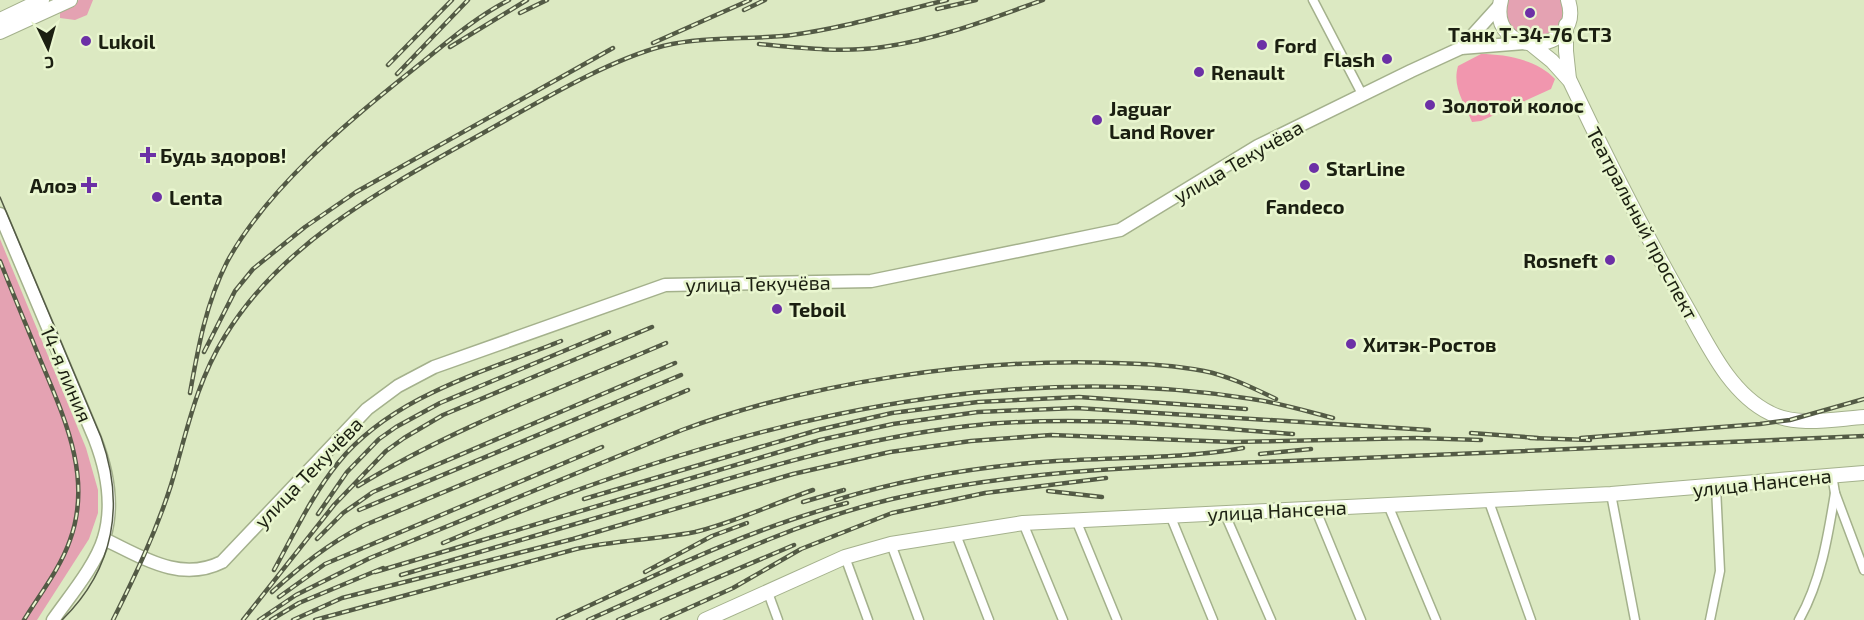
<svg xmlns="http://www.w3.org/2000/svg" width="1864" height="620" font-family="'Exo 2',sans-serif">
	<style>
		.green { fill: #e4a2b2 }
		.forest { fill: #f196ae }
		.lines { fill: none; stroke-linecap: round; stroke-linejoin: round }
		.minor-casing { stroke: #a4b18c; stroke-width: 11 }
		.secondary-casing { stroke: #a4b18c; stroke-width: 15 }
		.primary-casing { stroke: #a4b18c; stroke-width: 16 }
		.minor { stroke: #fff; stroke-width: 8 }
		.secondary { stroke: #fff; stroke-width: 12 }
		.primary { stroke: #fff; stroke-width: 14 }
		.tram { stroke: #535a45; stroke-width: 1.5 }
		.rail-casing { stroke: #535a45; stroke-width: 4.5 }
		.rail { stroke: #e9f6cf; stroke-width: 2; stroke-dasharray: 7; stroke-linecap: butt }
		.poi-dot { fill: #6c30a6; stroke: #e9f6cf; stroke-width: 2 }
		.labels { text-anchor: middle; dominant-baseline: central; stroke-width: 5; stroke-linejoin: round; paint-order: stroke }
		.poi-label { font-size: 20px; font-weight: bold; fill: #1b1f11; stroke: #e9f6cf; text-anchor: start }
		.street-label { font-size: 20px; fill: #1b1f11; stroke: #e9f6cf }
	</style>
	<rect width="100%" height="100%" fill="#dce9c2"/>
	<!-- green -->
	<g class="green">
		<polygon points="79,0 93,0 87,15 75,20 60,18 60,9"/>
		<path d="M1507 0H1562C1565 33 1556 37 1525 39 1510 26 1503 20 1507 0Z"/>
		<polygon points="0,239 86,448 98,490 98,513 89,539 37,620 0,620"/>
	</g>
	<!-- forest -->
	<path class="forest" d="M1481 54C1505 54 1538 60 1555 79L1551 89 1481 121 1472 122C1464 102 1452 87 1458 66Z"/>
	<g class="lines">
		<defs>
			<g id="minor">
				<polyline points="1313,0 1362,94"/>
				<polyline points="1832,475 1835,493 1864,570"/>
				<polyline points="1611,494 1635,620"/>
				<polyline points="1488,499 1531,620"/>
				<polyline points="1388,505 1436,620"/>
				<polyline points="1315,508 1361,620"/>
				<polyline points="1224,512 1271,620"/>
				<polyline points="1170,515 1213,620"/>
				<polyline points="1076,520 1117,620"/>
				<polyline points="1023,523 1063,620"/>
				<polyline points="955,532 989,620"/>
				<polyline points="891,544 919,620"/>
				<polyline points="845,557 868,620"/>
				<polyline points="767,590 778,620"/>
				<polyline points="1710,620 1720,571 1716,487"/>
				<path d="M1799 620C1821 581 1828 536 1835 493"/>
			</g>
			<g id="secondary">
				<polyline points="1461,48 1499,6"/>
				<path d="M0 214 95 439C107 470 114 505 104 538 96 565 69 597 53 620"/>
				<path d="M104 539C142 557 180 583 222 562L367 409 398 386 434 367 665 285 871 281 1120 230 1258 146 1411 71 1461 48 1524 43"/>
			</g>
			<g id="primary">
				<path d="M1501 0C1486 60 1586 56 1568 0"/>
				<polyline points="0,20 42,0"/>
				<polyline points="1566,25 1566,51 1569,79"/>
				<polyline points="0,32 70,0"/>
				<path d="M1531 44 1552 61 1570 81C1605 155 1642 228 1682 299 1705 338 1727 392 1770 413 1797 427 1834 419 1864 417"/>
				<polyline points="705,620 845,557 891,544 1023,523 1611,494 1864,473"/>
			</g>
		</defs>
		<!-- minor casing -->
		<use href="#minor" class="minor-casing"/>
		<!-- secondary casing -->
		<use href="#secondary" class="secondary-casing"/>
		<!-- primary casing -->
		<use href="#primary" class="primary-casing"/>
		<!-- minor -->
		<use href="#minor" class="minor"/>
		<!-- secondary -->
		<use href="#secondary" class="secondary"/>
		<!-- primary -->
		<use href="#primary" class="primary"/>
		<!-- tram -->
		<path class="tram" d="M0 197 101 437C125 504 115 568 62 620"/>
		<defs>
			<g id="rail">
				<polyline points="937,9 976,0"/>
				<polyline points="744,10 765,0"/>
				<polyline points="520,13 547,0"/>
				<polyline points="653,43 750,0"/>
				<path d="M759 44C800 48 843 53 883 47 939 39 990 19 1043 0"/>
				<polyline points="450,47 527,0"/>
				<polyline points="388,65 452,0"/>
				<polyline points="397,74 468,0"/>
				<path d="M0 261C13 294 27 327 40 359 64 417 93 477 70 540 60 569 40 594 24 620"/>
				<polyline points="204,352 235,291 253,269 305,227 356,192 613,48"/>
				<path d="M190 393C198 348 206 303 227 262 266 190 347 122 410 72 443 46 472 19 509 0"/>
				<polyline points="1471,433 1538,438"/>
				<polyline points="1530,438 1590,440"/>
				<polyline points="1581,438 1760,424 1790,420 1864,399"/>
				<polyline points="1260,454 1311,449"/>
				<path d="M358 486C454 427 562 388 666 343"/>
				<polyline points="1048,491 1102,497"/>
				<polyline points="584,499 818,430 892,413 978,402 1079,397 1246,409"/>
				<path d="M836 500C906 478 982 466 1056 461 1117 457 1183 459 1243 448"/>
				<polyline points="803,502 844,490"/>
				<polyline points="359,510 681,375"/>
				<polyline points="318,514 347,472 379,439 396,427 440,403 609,332"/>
				<polyline points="317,539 343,513 373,492 675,363"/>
				<path d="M443 543C696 436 976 354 1252 399 1279 403 1306 411 1333 418"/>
				<path d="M274 570C294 534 312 495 338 463 392 396 484 372 561 341"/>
				<polyline points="375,572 820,440 893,424 978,412 1076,408 1429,430"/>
				<polyline points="645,572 712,536 747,523"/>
				<path d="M401 575C488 550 574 524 661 499 762 468 862 438 968 426 1076 414 1185 426 1293 434"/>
				<path d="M272 592C302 565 329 543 365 525L688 390"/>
				<polyline points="279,597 325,564 602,447"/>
				<path d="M113 620C135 576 156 532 171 485 187 432 195 385 225 336 287 235 399 181 499 124 547 97 610 60 663 46 706 36 749 40 792 35 844 28 896 12 947 0"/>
				<polyline points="243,620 334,505 386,451 404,438 443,415 652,327"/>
				<path d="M259 620 296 595 370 558 682 430C812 382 975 358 1114 363 1144 364 1175 365 1204 371 1229 376 1253 388 1276 399"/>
				<polyline points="271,620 299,603 383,568"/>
				<polyline points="293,620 342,598 573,539 793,474 890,452 971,441 1051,435 1232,442 1416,438 1481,440"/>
				<path d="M315 620 576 549C615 540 655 540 695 532 733 523 775 503 813 490"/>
				<path d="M558 620C652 577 747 529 847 503"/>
				<path d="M588 620C686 577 786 524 892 499 1030 467 1174 466 1315 460 1498 452 1681 445 1864 436"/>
				<polyline points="618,620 794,545"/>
				<polyline points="662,620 733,588 801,549 892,513 985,493 1106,478"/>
			</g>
		</defs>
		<!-- rail casing -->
		<use href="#rail" class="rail-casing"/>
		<!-- rail -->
		<use href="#rail" class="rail"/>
	</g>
	<!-- markers -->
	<g class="poi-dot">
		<circle cx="1530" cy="13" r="6"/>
		<circle cx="86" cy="41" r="6"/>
		<circle cx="1262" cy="45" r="6"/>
		<circle cx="1387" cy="59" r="6"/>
		<circle cx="1199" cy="72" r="6"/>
		<circle cx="1430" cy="105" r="6"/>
		<circle cx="1097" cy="120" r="6"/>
		<path d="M145 146h6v6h6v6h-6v6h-6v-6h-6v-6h6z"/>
		<circle cx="1314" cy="168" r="6"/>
		<path d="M86 176h6v6h6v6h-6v6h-6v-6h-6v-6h6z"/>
		<circle cx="1305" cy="185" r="6"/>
		<circle cx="157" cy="197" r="6"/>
		<circle cx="1610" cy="260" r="6"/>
		<circle cx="777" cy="309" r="6"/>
		<circle cx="1351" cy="344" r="6"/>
	</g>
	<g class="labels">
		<!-- poi labels -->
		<g class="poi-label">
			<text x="1530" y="34" text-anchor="middle">Танк Т-34-76 СТЗ</text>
			<text x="98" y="41">Lukoil</text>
			<text x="1274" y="45">Ford</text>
			<text x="1375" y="59" text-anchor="end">Flash</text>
			<text x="1211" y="72">Renault</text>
			<text x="1442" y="105">Золотой колос</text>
			<text x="1109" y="108">Jaguar<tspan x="1109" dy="23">Land Rover</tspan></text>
			<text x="160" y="155">Будь здоров!</text>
			<text x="1326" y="168">StarLine</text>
			<text x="77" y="185" text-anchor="end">Алоэ</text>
			<text x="169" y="197">Lenta</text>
			<text x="1305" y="206" text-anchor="middle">Fandeco</text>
			<text x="1598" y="260" text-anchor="end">Rosneft</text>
			<text x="789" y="309">Teboil</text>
			<text x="1363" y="344">Хитэк-Ростов</text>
		</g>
		<!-- street labels -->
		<g class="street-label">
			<text transform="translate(1238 161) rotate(-30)">улица Текучёва</text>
			<text transform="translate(1643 223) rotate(62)">Театральный проспект</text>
			<text transform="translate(758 283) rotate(-1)">улица Текучёва</text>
			<text transform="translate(67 374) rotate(67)">14-я линия</text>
			<text transform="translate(308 472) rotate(-46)">улица Текучёва</text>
			<text transform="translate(1762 482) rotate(-6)">улица Нансена</text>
			<text transform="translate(1277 510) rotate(-3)">улица Нансена</text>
		</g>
	</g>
	<!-- north arrow -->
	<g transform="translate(48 48) rotate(175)" stroke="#e9f6cf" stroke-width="4.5" paint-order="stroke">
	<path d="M0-4.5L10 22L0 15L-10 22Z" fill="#1b1f11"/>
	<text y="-9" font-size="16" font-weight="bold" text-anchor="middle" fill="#1b1f11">С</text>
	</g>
</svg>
